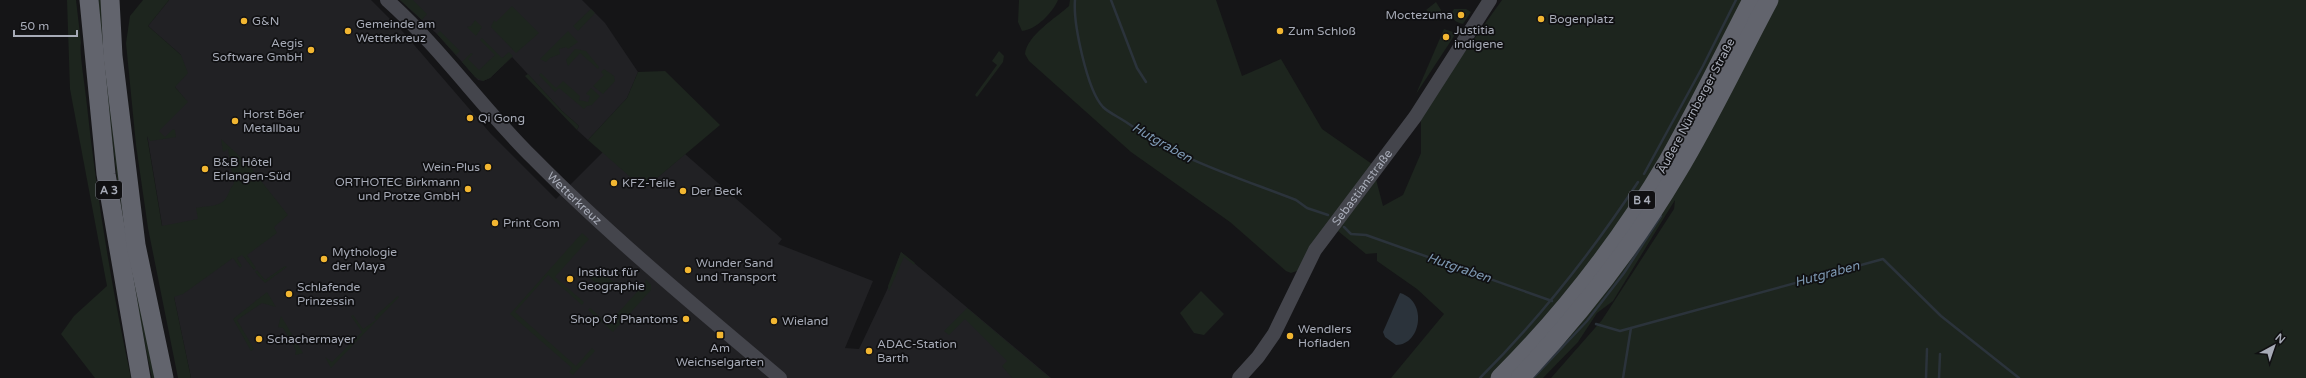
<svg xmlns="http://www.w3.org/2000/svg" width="2306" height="378" font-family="'Varela Round',sans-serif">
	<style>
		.built { fill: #212124 }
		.green { fill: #1d251e }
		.water { fill: #2b333b }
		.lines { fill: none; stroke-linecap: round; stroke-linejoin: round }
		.stream { stroke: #2b333b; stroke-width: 2.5 }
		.secondary { stroke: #44454c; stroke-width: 14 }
		.highway { stroke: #62646d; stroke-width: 19 }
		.poi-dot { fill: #f2b631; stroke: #101012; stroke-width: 1.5 }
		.labels { text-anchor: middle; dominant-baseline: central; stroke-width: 3.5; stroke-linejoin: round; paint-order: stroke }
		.shield { fill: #101012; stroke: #7a7c86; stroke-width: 1 }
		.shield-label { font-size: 11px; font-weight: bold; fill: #a7abb7 }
		.poi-label { font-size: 12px; fill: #a7abb7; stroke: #101012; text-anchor: start }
		.street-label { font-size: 12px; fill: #a7abb7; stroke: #101012 }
		.water-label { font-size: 13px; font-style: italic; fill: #7d98b2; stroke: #101012 }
	</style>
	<rect width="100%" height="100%" fill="#151517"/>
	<!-- built -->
	<g class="built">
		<polygon points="169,0 371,0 403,32 491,134 556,199 603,152 644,189 685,154 782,239 778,244 873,281 845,348 859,349 887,290 901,252 1051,378 191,378 174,297 147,134 184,98 175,87 181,55 148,26"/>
		<polygon points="400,0 582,0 605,23 638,72 627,98 588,140 577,130 579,126 562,111 512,57 490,78 483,81 478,80 437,34"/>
	</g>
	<!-- green -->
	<g class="green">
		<path d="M67 0H76L81 43C79 51 85 86 86 97 96 192 111 285 131 378H95L61 334 74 316 107 286 70 89Z"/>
		<path d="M98 0H104L155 378H152C125 253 108 127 98 0Z"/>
		<path d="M143 0H169L148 26 181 55 188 73 175 87 188 102 159 131 165 137 173 129 175 130 176 137 150 141 147 136 162 226 198 219 196 208C206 206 221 207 226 198 230 192 229 189 234 184L228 149 223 152 221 139 247 163 288 215 274 227 277 233 247 255 256 268 254 270 242 255 237 258 242 266 240 268 233 258 183 294 174 297 191 378H178L148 228 136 145 126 43 130 16Z"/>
		<polygon points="400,0 413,0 427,14 422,20"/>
		<path d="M1019 0H1058C1053 12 1036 30 1022 31L1018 22Z"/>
		<path d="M1070 0H1216L1242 76 1281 59 1322 129 1372 164 1383 206 1403 195 1421 153V113L1502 0H1746L1672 143 1601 251 1491 378H1391L1444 314 1417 289 1377 261V253L1366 254 1338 231 1297 271 1291 273 1286 271 1230 222 1131 152 1029 61 1025 54C1027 35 1056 18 1069 6Z"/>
		<polygon points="1774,0 2306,0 2306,378 1551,378 1602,320 1674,209 1675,200 1613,301 1597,313 1578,342 1543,378 1528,378"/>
		<polygon points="1436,2 1441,10 1438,21 1426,10"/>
		<polygon points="512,6 539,33 516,53 491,27 494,20 496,22"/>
		<polygon points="591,9 595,13 578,31 573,26"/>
		<path d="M1454 9H1466L1471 12 1463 24C1457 23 1453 20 1451 14Z"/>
		<polygon points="475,20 482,27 476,36 467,27 471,26"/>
		<polygon points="1444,29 1456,33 1416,94"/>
		<polygon points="440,31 460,51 456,55 437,34"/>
		<polygon points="568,31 578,42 568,49 566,47 559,49 560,54 550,58 546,62 540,59"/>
		<polygon points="482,38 502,58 509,52 513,56 490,78 483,81 475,77 462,62 471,53 473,54 468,59 479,70 495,55 480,40"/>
		<polygon points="575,49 586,51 599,67 598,69 580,53 568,66 566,60"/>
		<polygon points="999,51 1004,56 1003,62 977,97 975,95 997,65 992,61"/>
		<polygon points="604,69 614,76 615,81 603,94 593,86 604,75 601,72"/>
		<polygon points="665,71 720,125 644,189 588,140 627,98 638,72"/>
		<polygon points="541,73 556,88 563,81 580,96 579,100 588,102 590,96 586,94 591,88 600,96 592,105 587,106 584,109 559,88 555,92 539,75"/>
		<polygon points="528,74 562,111 579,126 577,130 525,76"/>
		<polygon points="582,233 589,239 555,277 584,302 582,305 548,275 515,312 576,366 592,348 595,351 573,375 569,372 572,368 510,314"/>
		<polygon points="901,252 915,263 914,265 904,257 889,291 888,286"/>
		<polygon points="285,266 287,267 265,283 255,272 257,270 265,280"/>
		<polygon points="597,268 613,282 605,291 589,277"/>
		<polygon points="646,279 651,285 651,290 613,332 588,310 590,308 608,324 645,283"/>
		<polygon points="1201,291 1224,314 1204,335 1194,333 1180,313"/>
		<polygon points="267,292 276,307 262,303 237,320 254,349 251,351 233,319"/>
		<polygon points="398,296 399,297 331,368 325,357 332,362 362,332 351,316 353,315 363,329 376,320 374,317"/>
		<polygon points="967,308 1050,378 1012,378 1002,366 1007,361 965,319 949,335 944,331"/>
		<polygon points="281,316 303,353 295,355 296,350 283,328 278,327"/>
	</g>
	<!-- water -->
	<path class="water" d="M1400 293C1428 301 1421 345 1396 345L1385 337 1383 332Z"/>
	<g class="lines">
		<!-- stream -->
		<g class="stream">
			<path d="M1075 0C1073 23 1087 90 1103 107 1109 113 1119 117 1126 122 1177 159 1237 177 1296 200L1307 208 1328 215"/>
			<polyline points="1111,0 1137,68 1146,82"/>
			<polyline points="1644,174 1703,66 1736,0"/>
			<polyline points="1344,227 1351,234 1366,235 1552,301"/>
			<polyline points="1596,324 1620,331 1883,259 1941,316 2019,378"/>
			<path d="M1480 378C1539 319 1592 252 1638 182"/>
			<polyline points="1533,378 1587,321 1624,273 1661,216"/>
			<polyline points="1623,378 1631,328"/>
			<polyline points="1926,378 1927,349"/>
			<polyline points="1939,378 1940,354"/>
		</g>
		<!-- secondary -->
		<g class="secondary">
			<path id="s1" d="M387 0C441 48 482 108 533 158 610 236 696 307 780 378"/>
			<path id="s2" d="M1239 378 1258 357 1274 334 1315 250 1415 117 1490 0"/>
		</g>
		<!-- highway -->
		<g class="highway">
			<polyline points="89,0 106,174 141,378"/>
			<polyline points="110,0 113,56 136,245 164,378"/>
			<path d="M1500 378C1564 314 1622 239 1668 161 1698 108 1724 54 1752 0"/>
			<path d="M1520 378C1579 315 1632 248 1676 174 1710 118 1738 58 1769 0"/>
		</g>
	</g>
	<!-- markers -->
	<g class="poi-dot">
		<circle cx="1461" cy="15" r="4"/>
		<circle cx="1541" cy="19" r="4"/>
		<circle cx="244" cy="21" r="4"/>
		<circle cx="348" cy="31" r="4"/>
		<circle cx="1280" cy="31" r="4"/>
		<circle cx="1446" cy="37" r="4"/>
		<circle cx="311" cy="50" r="4"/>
		<circle cx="470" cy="118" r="4"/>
		<circle cx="235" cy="121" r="4"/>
		<circle cx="488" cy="167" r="4"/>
		<circle cx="205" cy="169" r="4"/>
		<circle cx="614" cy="183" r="4"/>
		<circle cx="468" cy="189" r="4"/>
		<circle cx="683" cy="191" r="4"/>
		<circle cx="495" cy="223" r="4"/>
		<circle cx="324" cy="259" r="4"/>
		<circle cx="688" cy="270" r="4"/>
		<circle cx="570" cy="279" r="4"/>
		<circle cx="289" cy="294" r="4"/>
		<circle cx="686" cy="319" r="4"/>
		<circle cx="774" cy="321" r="4"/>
		<rect x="716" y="331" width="8" height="8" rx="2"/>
		<circle cx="1290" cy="336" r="4"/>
		<circle cx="259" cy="339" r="4"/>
		<circle cx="869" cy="351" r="4"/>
	</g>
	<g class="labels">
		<!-- shield labels -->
		<g class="shield">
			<rect x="96" y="181" width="26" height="18" rx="3"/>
			<rect x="1629" y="191" width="26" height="18" rx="3"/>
		</g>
		<g class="shield-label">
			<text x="109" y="190">A 3</text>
			<text x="1642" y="200">B 4</text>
		</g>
		<!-- poi labels -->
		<g class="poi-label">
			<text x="1453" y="15" text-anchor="end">Moctezuma</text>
			<text x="1549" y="19">Bogenplatz</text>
			<text x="252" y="21">G&amp;N</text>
			<text x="356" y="24">Gemeinde am<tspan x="356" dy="14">Wetterkreuz</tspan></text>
			<text x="1454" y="30">Justitia<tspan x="1454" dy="14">indigene</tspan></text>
			<text x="1288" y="31">Zum Schloß</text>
			<text x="303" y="43" text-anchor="end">Aegis<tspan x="303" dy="14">Software GmbH</tspan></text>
			<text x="243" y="114">Horst Böer<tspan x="243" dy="14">Metallbau</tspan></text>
			<text x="478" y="118">Qi Gong</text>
			<text x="213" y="162">B&amp;B Hôtel<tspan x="213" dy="14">Erlangen-Süd</tspan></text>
			<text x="480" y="167" text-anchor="end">Wein-Plus</text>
			<text x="460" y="182" text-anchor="end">ORTHOTEC Birkmann<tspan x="460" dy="14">und Protze GmbH</tspan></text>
			<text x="622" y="183">KFZ-Teile</text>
			<text x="691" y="191">Der Beck</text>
			<text x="503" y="223">Print Com</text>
			<text x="332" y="252">Mythologie<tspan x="332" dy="14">der Maya</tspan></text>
			<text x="696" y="263">Wunder Sand<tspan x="696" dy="14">und Transport</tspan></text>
			<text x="578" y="272">Institut für<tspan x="578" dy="14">Geographie</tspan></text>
			<text x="297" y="287">Schlafende<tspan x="297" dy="14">Prinzessin</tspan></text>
			<text x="678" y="319" text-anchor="end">Shop Of Phantoms</text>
			<text x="782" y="321">Wieland</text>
			<text x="1298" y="329">Wendlers<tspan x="1298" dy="14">Hofladen</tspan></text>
			<text x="267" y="339">Schachermayer</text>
			<text x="877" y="344">ADAC-Station<tspan x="877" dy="14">Barth</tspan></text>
			<text x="720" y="348" text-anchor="middle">Am<tspan x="720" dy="14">Weichselgarten</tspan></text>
		</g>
		<!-- street labels -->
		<g class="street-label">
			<text transform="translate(1696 106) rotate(-62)">Äußere Nürnberger Straße</text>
			<text stroke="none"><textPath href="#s2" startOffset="228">Sebastianstraße</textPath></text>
			<text stroke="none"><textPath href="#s1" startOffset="273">Wetterkreuz</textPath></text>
		</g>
		<!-- water labels -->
		<g class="water-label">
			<text transform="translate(1162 143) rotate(30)">Hutgraben</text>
			<text transform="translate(1459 268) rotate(19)">Hutgraben</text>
			<text transform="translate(1827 274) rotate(-15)">Hutgraben</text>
		</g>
	</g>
	<!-- north arrow -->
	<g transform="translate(2274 346) rotate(40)" stroke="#101012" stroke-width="3" paint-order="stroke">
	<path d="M0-3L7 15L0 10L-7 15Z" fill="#a7abb7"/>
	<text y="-6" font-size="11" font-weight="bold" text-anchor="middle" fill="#a7abb7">N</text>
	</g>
	<!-- scale -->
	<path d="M14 30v6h63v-6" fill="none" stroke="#a7abb7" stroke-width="2"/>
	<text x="20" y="30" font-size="12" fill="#a7abb7" stroke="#101012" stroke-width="3" paint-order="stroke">50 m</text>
</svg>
